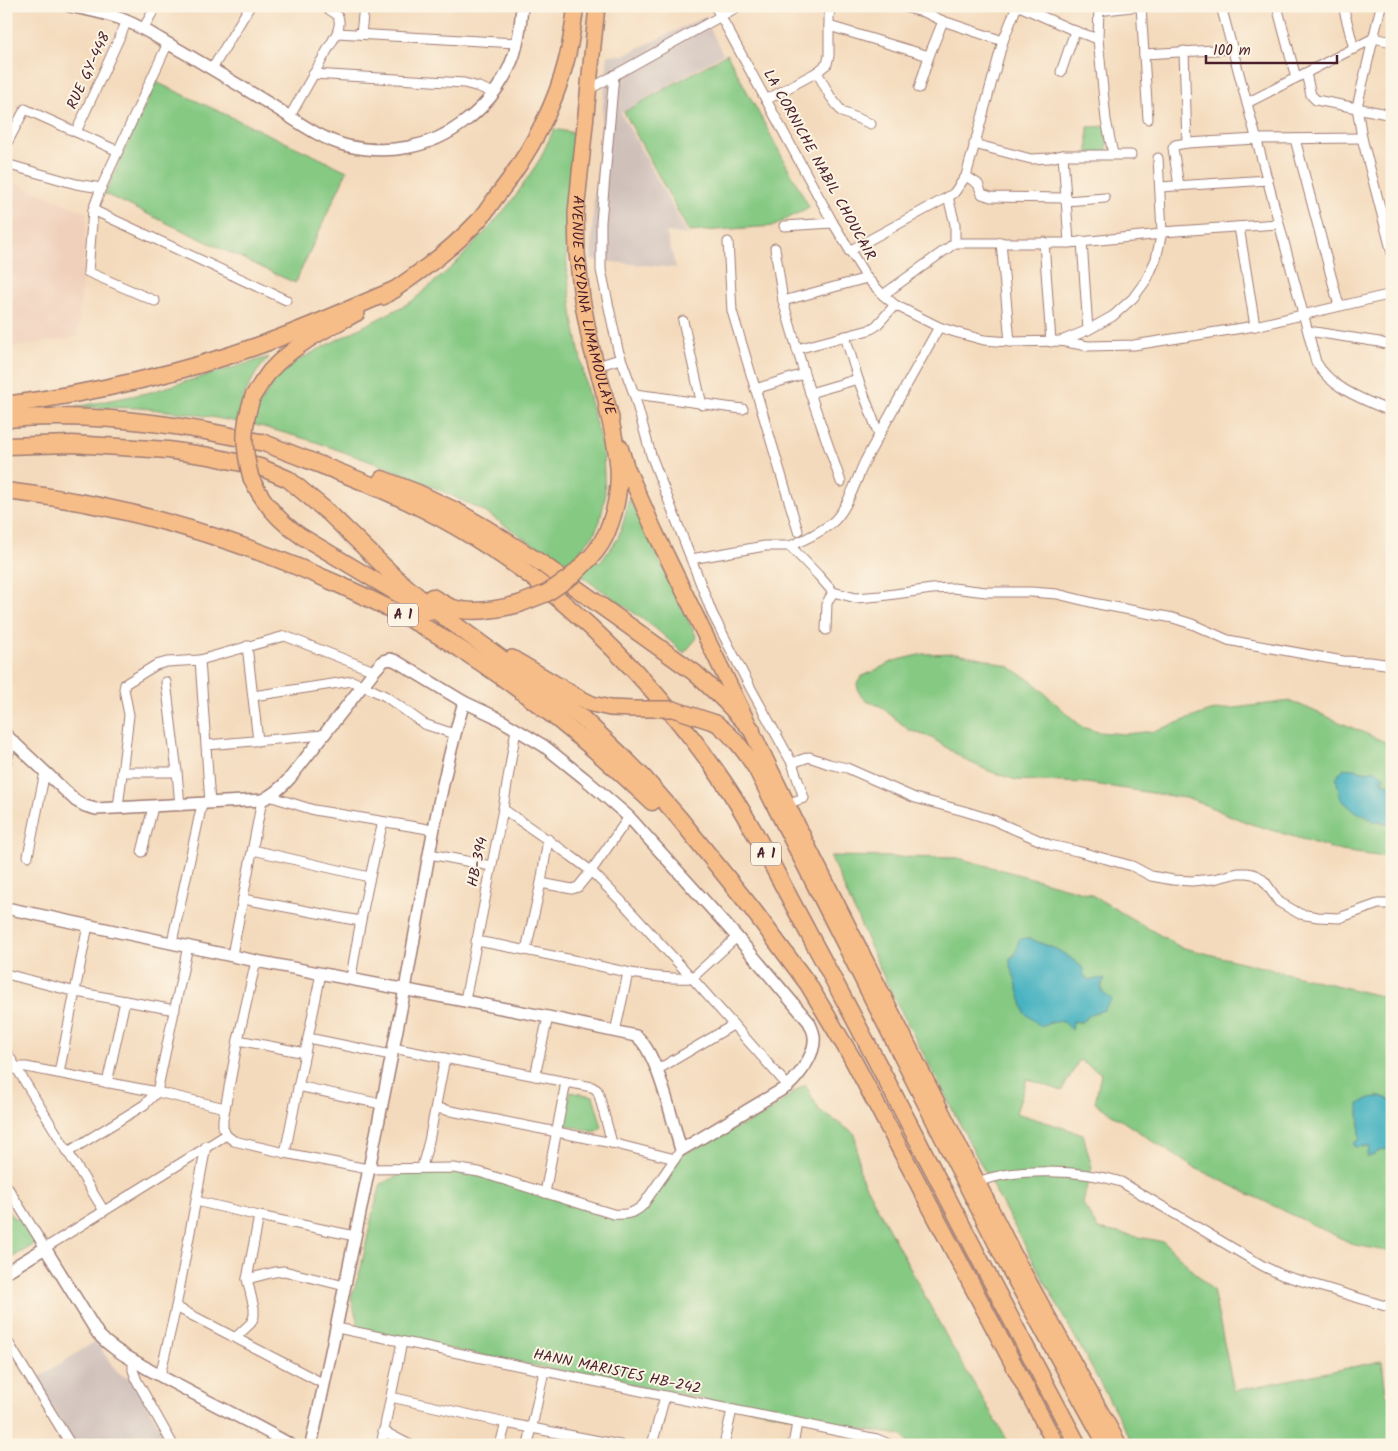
<svg xmlns="http://www.w3.org/2000/svg" width="1398" height="1451" font-family="Kalam,sans-serif">
	<style>
		.built { fill: #f0d0bb }
		.industrial { fill: #cfc0ba }
		.green { fill: #85c983; stroke: #687457; fill-rule: evenodd }
		.water { fill: #43b1c0; stroke: #466876 }
		.lines { fill: none; stroke-linecap: round; stroke-linejoin: round }
		.minor-casing { stroke: #9f7c74; stroke-width: 11 }
		.tertiary-casing { stroke: #9f7c74; stroke-width: 14 }
		.trunk-casing { stroke: #9f7c74; stroke-width: 18 }
		.motorway-casing { stroke: #9f7c74; stroke-width: 19 }
		.minor { stroke: #fff; stroke-width: 9 }
		.tertiary { stroke: #fff; stroke-width: 11 }
		.trunk { stroke: #f7bd88; stroke-width: 15 }
		.motorway { stroke: #f7bd88; stroke-width: 16 }
		.trunk-bridge-casing { stroke: #9f7c74; stroke-width: 18; stroke-linecap: butt }
		.motorway-bridge-casing { stroke: #9f7c74; stroke-width: 19; stroke-linecap: butt }
		.trunk-bridge { stroke: #f7bd88; stroke-width: 15 }
		.motorway-bridge { stroke: #f7bd88; stroke-width: 16 }
		.labels { text-anchor: middle; dominant-baseline: central; stroke-width: 4; stroke-linejoin: round; paint-order: stroke }
		.shield { fill: #fcf5e5; stroke: #7f5f63; stroke-width: 1 }
		.shield-label { font-size: 14px; font-weight: bold; fill: #4a1f2b }
		.street-label { font-size: 15px; fill: #4a1f2b; stroke: #fcf5e5 }
	</style>
	<rect width="100%" height="100%" fill="#fcf5e5"/>
	<filter id="ink" filterUnits="userSpaceOnUse"><feTurbulence type="fractalNoise" baseFrequency=".02" numOctaves="2"/><feDisplacementMap in="SourceGraphic" scale="10" xChannelSelector="R" yChannelSelector="G"/><feConvolveMatrix kernelMatrix="1 2 1 2 8 2 1 2 1" color-interpolation-filters="sRGB"/></filter>
	<filter id="wash" filterUnits="userSpaceOnUse"><feTurbulence type="fractalNoise" baseFrequency=".0096" numOctaves="4" result="noise"/><feDisplacementMap in="SourceGraphic" scale="20" xChannelSelector="R" yChannelSelector="G"/><feGaussianBlur stdDeviation="1.12" result="paint"/><feColorMatrix in="noise" values="0 0 0 0 0 0 0 0 0 0 0 0 0 0 0 0 0 1.4 0 .05"/><feComposite in="paint" operator="in"/></filter>
	<g filter="url(#wash)">
		<rect width="100%" height="100%" fill="#f4dabc"/>
		<!-- built -->
		<polygon class="built" points="6,179 87,213 78,337 6,348"/>
		<!-- industrial -->
		<g class="industrial">
			<polygon points="704,17 723,54 621,113 688,235 666,232 676,268 591,260 594,196 608,55 624,55"/>
			<polygon points="96,1341 116,1371 123,1376 133,1379 170,1445 76,1445 34,1380"/>
		</g>
		<!-- green -->
		<g class="green">
			<polygon points="727,54 809,207 774,226 689,232 624,112"/>
			<polygon points="156,82 347,171 295,283 105,194"/>
			<polygon points="1107,126 1107,153 1088,154 1088,127"/>
			<polygon points="554,129 574,133 567,200 566,239 567,270 573,319 586,386 603,451 605,498 600,521 594,534 580,551 600,563 618,538 624,520 629,498 697,638 684,653 655,628 606,593 482,510 408,475 313,441 260,426 194,414 141,408 75,407 147,393 269,357 256,373 242,399 262,401 274,381 296,361 411,302 452,267 490,227 515,197 540,159"/>
			<path d="M957 653 986 659 1010 667 1034 683 1053 701 1082 727 1098 732 1126 734 1155 731 1210 711 1291 701 1392 745V786C1384 783 1378 775 1369 772 1364 771 1354 769 1348 769L1341 799C1352 808 1360 813 1371 820 1377 823 1386 823 1392 823V858L1341 851 1248 823 1191 799 1087 783 1016 780 991 772 967 761 932 738 909 730 880 706 866 701 859 693 857 684 861 677 894 661 923 654Z"/>
			<path d="M830 856 958 858 1090 894 1180 947 1392 999V1102L1386 1098 1379 1097 1365 1100 1359 1111 1361 1147 1366 1146 1371 1147 1369 1152 1372 1156C1380 1151 1383 1147 1392 1151V1252L1355 1245 1191 1166 1095 1103 1101 1073 1079 1060 1062 1091 1027 1079 1016 1113 1083 1134 1092 1168 1089 1175 1083 1204 1098 1229 1164 1242 1213 1290 1234 1391 1382 1361 1386 1394 1392 1400V1445H1134L988 1178 887 984ZM1033 940 1058 950 1069 957 1082 967 1085 977 1089 980 1105 979C1100 986 1102 989 1103 996 1104 1001 1104 1006 1104 1010L1093 1013 1081 1022 1073 1021 1072 1029 1065 1022 1056 1021 1049 1024 1009 959Z"/>
			<polygon points="805,1084 819,1110 855,1134 860,1175 950,1343 1010,1445 909,1445 902,1435 857,1429 728,1404 395,1338 359,1327 351,1298 361,1268 372,1216 381,1184 410,1170 456,1171 484,1176 562,1200 605,1217 638,1213 661,1187 680,1156 729,1131 762,1117"/>
			<polygon points="570,1092 593,1096 602,1127 596,1132 565,1125"/>
			<polygon points="6,1209 14,1218 24,1219 37,1243 6,1261"/>
		</g>
		<!-- water -->
		<g class="water">
			<path d="M1344 768C1347 769 1350 769 1353 769 1363 770 1365 774 1375 770L1384 776 1382 781 1392 786V823L1372 821 1367 816 1354 811 1341 799 1336 778Z"/>
			<path d="M1025 938H1030L1033 940 1058 950 1069 957 1082 967 1085 977 1089 980 1105 978C1097 990 1102 993 1112 999L1104 1010 1093 1013 1081 1022 1073 1021 1072 1030 1064 1022 1056 1021 1040 1026 1025 1013 1009 959 1015 955 1019 940Z"/>
			<path d="M1379 1097 1386 1098 1392 1102V1151C1379 1145 1379 1156 1367 1157L1370 1147 1366 1146 1355 1147 1354 1143 1360 1139 1359 1104 1370 1098Z"/>
		</g>
	</g>
	<g filter="url(#ink)">
		<g class="lines">
			<defs>
				<g id="minor">
					<polyline points="715,6 833,223 867,278 883,295 895,305 939,327 958,333 984,340 1010,342 1060,341 1088,346 1134,345 1255,326 1392,294"/>
					<polyline points="901,6 926,13 943,21"/>
					<polyline points="1019,6 1075,31 1098,39"/>
					<polyline points="1099,6 1098,39 1106,120 1113,154"/>
					<polyline points="1141,6 1148,119"/>
					<path d="M1221 6 1316 362C1331 389 1365 400 1392 412"/>
					<polyline points="1277,6 1296,78"/>
					<polyline points="1343,6 1354,49"/>
					<polyline points="1381,6 1357,107 1362,138 1392,253"/>
					<polyline points="1222,9 1235,6"/>
					<polyline points="1098,11 1139,6"/>
					<polyline points="829,26 929,56"/>
					<polyline points="143,29 156,6"/>
					<polyline points="337,33 518,43"/>
					<polyline points="361,34 364,6"/>
					<polyline points="1184,51 1187,143"/>
					<polyline points="1144,54 1233,49"/>
					<polyline points="212,69 250,6"/>
					<polyline points="817,72 830,96 842,112 871,124"/>
					<polyline points="1061,72 1075,31"/>
					<polyline points="1306,73 1311,95 1316,100 1392,115"/>
					<polyline points="313,74 464,83 479,87 494,93"/>
					<polyline points="614,75 601,222 601,270 618,350 634,394 651,455 712,613 750,687 792,763 804,798 786,804"/>
					<polyline points="919,88 929,56 943,21 1003,41"/>
					<polyline points="588,90 739,6"/>
					<polyline points="766,100 817,72 827,64 829,56 829,16 831,6"/>
					<polyline points="1247,103 1374,38 1392,42"/>
					<path d="M290 116 337 33C343 16 337 14 323 6"/>
					<polyline points="76,132 127,21"/>
					<polyline points="1295,139 1339,306"/>
					<polyline points="974,144 1031,159 1049,158 1063,155 1131,155"/>
					<polyline points="6,145 25,109 118,151"/>
					<polyline points="1063,155 1069,243"/>
					<polyline points="6,164 76,184 101,188"/>
					<polyline points="966,176 978,184 982,194 991,197 1066,198"/>
					<polyline points="1179,186 1173,148 1175,145 1187,143 1257,139 1362,138"/>
					<polyline points="1160,187 1268,180"/>
					<polyline points="948,197 955,224 955,243"/>
					<polyline points="1066,201 1105,198"/>
					<polyline points="93,210 286,300"/>
					<polyline points="784,226 833,223"/>
					<polyline points="1239,227 1255,326"/>
					<polyline points="1162,232 1279,224"/>
					<polyline points="1082,241 1088,330"/>
					<polyline points="728,242 732,311 798,531"/>
					<polyline points="1001,242 1010,342"/>
					<polyline points="1044,242 1051,342"/>
					<polyline points="775,248 783,301 867,278"/>
					<polyline points="849,251 948,197 954,193 966,176 1003,41 1017,6"/>
					<polyline points="883,295 955,243 1069,243 1162,234"/>
					<polyline points="155,301 88,272 93,210 101,188 168,43"/>
					<polyline points="783,301 810,393 841,482"/>
					<polyline points="683,321 702,405"/>
					<polyline points="1308,331 1379,342 1392,346"/>
					<polyline points="845,336 858,379 879,435"/>
					<polyline points="1061,341 1088,330 1113,316 1133,298 1147,279 1156,259 1162,232 1158,158"/>
					<polyline points="797,349 869,330 876,326 895,305"/>
					<polyline points="597,366 620,359"/>
					<polyline points="755,389 804,374"/>
					<polyline points="810,393 858,379"/>
					<path d="M634 394C670 398 706 405 743 409"/>
					<path d="M790 546C804 540 821 532 833 522 848 508 856 480 865 461 889 416 914 372 939 327"/>
					<polyline points="691,559 765,546 790,546 818,575 833,592 827,603 826,630"/>
					<polyline points="833,592 856,598 880,596 932,589 953,588 986,592 1031,592 1057,594 1098,604 1173,618 1192,624 1228,640 1249,644 1343,661 1370,662 1392,665"/>
					<polyline points="247,646 258,741"/>
					<polyline points="200,660 210,803"/>
					<polyline points="166,682 177,772 180,806"/>
					<polyline points="253,696 352,681 362,685 385,696 424,724 454,734"/>
					<polyline points="207,745 324,735"/>
					<polyline points="792,763 809,757 829,764 847,768 915,798 964,811 993,820 1050,845 1077,851 1132,866 1151,876 1173,880 1192,881 1214,879 1238,873 1247,873 1253,874 1258,876 1265,882 1279,902 1300,914 1318,917 1339,918 1378,904 1392,904"/>
					<polyline points="6,765 12,740"/>
					<polyline points="122,772 177,772"/>
					<polyline points="269,796 314,810 434,830"/>
					<polyline points="118,808 129,715 124,689 125,684 156,665 167,662 200,660 285,636 374,671"/>
					<polyline points="503,809 571,856 591,871 621,901 692,978 788,1086"/>
					<polyline points="253,850 369,877"/>
					<polyline points="142,852 153,807"/>
					<polyline points="430,854 491,866"/>
					<polyline points="28,856 45,772"/>
					<polyline points="541,883 572,889 578,887 591,871 629,817"/>
					<polyline points="243,899 360,921"/>
					<path d="M476 941C511 947 544 954 578 961 616 970 654 980 692 978L737 937"/>
					<polyline points="172,942 202,804"/>
					<polyline points="526,950 541,883 548,839"/>
					<polyline points="232,955 262,800"/>
					<path d="M256 961 238 1040 223 1119V1127L226 1135 234 1141 285 1153 368 1169 453 1168 479 1172 613 1214C625 1215 634 1214 643 1205L681 1150"/>
					<polyline points="6,974 76,992 175,1010"/>
					<path d="M351 978C359 925 370 874 383 822"/>
					<polyline points="465,1000 503,809 516,729"/>
					<polyline points="615,1032 628,973"/>
					<polyline points="308,1038 391,1055"/>
					<polyline points="238,1040 305,1053"/>
					<polyline points="393,1048 592,1087 597,1090 599,1095 612,1143"/>
					<polyline points="6,1051 104,1211"/>
					<polyline points="657,1070 733,1025"/>
					<polyline points="6,1073 16,1067 26,1067 157,1092 225,1108"/>
					<polyline points="59,1073 88,925"/>
					<polyline points="535,1076 548,1017"/>
					<polyline points="107,1083 125,1001"/>
					<polyline points="298,1086 381,1104"/>
					<polyline points="436,1108 612,1143 675,1159"/>
					<polyline points="68,1152 144,1105 157,1092 188,946"/>
					<polyline points="285,1153 321,973"/>
					<polyline points="422,1167 429,1141 445,1058"/>
					<path d="M978 1182C1016 1167 1083 1170 1121 1182L1263 1266 1282 1275 1392 1308"/>
					<polyline points="6,1185 45,1248 226,1135"/>
					<polyline points="545,1193 566,1082"/>
					<polyline points="196,1201 259,1216 355,1236"/>
					<polyline points="247,1279 275,1272 284,1271 345,1286"/>
					<polyline points="176,1307 324,1384"/>
					<polyline points="337,1328 665,1396 877,1439 891,1445"/>
					<polyline points="235,1338 251,1323 254,1316 254,1308 247,1279 259,1216"/>
					<polyline points="6,1339 71,1445"/>
					<polyline points="133,1360 133,1370 137,1381 173,1445"/>
					<polyline points="160,1376 176,1307 206,1146"/>
					<polyline points="391,1397 506,1423 620,1445"/>
					<polyline points="383,1431 410,1445"/>
					<polyline points="270,1445 280,1439"/>
					<polyline points="381,1445 402,1342"/>
					<polyline points="500,1445 506,1423"/>
					<polyline points="528,1445 544,1371"/>
					<polyline points="652,1445 665,1396"/>
					<polyline points="724,1445 732,1410"/>
					<polyline points="793,1445 797,1423"/>
				</g>
				<g id="tertiary">
					<path d="M69 6C88 10 106 13 124 20 142 27 158 38 174 47 206 65 237 84 268 103 293 118 319 139 348 146 388 155 430 148 463 123 489 104 510 76 517 44 520 32 521 19 522 6"/>
					<path d="M6 735 76 801 85 806 96 809 262 800C273 795 282 787 290 778L374 671 383 661 390 659 396 661 464 702 494 716 544 746 584 778 629 817 737 937 809 1022C811 1027 814 1032 814 1037 816 1053 800 1075 788 1086L681 1150C673 1124 657 1050 636 1036L548 1017 256 961 6 908"/>
					<path d="M6 1272 45 1248 98 1334C112 1350 130 1358 148 1369 195 1396 244 1418 291 1445"/>
					<path d="M311 1445C344 1293 375 1141 405 989 423 893 436 796 464 702"/>
				</g>
				<g id="trunk">
					<path id="s1" d="M597 6 576 213 577 253 582 299 591 346 611 418"/>
					<path d="M383 297C417 275 450 251 478 221 484 215 489 207 494 200 526 159 553 113 566 62 571 44 573 25 576 6"/>
					<path d="M253 396C258 388 264 379 270 371 293 345 327 329 357 313"/>
					<polyline points="620,447 626,466 655,532 808,847 1017,1261 1119,1445"/>
					<path d="M251 478C263 503 278 521 301 536L428 612"/>
					<polyline points="512,658 576,696 592,704 610,708 633,709"/>
					<path d="M716 723C734 737 744 750 756 769L1006 1263 1106 1445"/>
				</g>
				<g id="motorway">
					<path d="M6 405C91 393 176 375 257 346 304 330 349 309 394 290"/>
					<path d="M6 419C91 412 177 423 259 442"/>
					<path d="M262 442C304 459 347 474 387 492 442 516 495 548 542 585 609 639 667 701 716 771 743 809 765 851 787 893 814 944 842 995 869 1047 938 1179 1007 1313 1078 1445"/>
					<polyline points="6,446 72,444 168,450 209,456 260,467 288,479 329,513 397,579 428,605 539,686 583,719 620,754 644,778 679,818 753,910 808,984 851,1056 1056,1445"/>
					<polyline points="382,479 418,493 456,511 487,529 541,563 695,673 725,701 752,730"/>
					<path d="M6 491C121 504 235 538 340 585 375 601 409 617 441 637 518 684 587 740 652 802"/>
					<path d="M591 557C596 551 601 545 604 538 607 534 608 528 610 524 626 481 617 449 607 406"/>
					<path d="M432 597C438 600 446 606 453 608 472 614 500 609 519 604"/>
				</g>
			</defs>
			<!-- minor casing -->
			<use href="#minor" class="minor-casing"/>
			<!-- tertiary casing -->
			<use href="#tertiary" class="tertiary-casing"/>
			<!-- trunk casing -->
			<use href="#trunk" class="trunk-casing"/>
			<!-- motorway casing -->
			<use href="#motorway" class="motorway-casing"/>
			<!-- minor -->
			<use href="#minor" class="minor"/>
			<!-- tertiary -->
			<use href="#tertiary" class="tertiary"/>
			<!-- trunk -->
			<use href="#trunk" class="trunk"/>
			<!-- motorway -->
			<use href="#motorway" class="motorway"/>
			<defs>
				<g id="trunk-bridge">
					<path d="M251 478C243 447 242 427 253 396"/>
					<polyline points="633,709 673,709 716,723"/>
				</g>
				<polyline id="motorway-bridge" points="519,604 547,593 572,576 591,557"/>
			</defs>
			<!-- trunk-bridge casing -->
			<use href="#trunk-bridge" class="trunk-bridge-casing"/>
			<!-- motorway-bridge casing -->
			<use href="#motorway-bridge" class="motorway-bridge-casing"/>
			<!-- trunk-bridge -->
			<use href="#trunk-bridge" class="trunk-bridge"/>
			<!-- motorway-bridge -->
			<use href="#motorway-bridge" class="motorway-bridge"/>
		</g>
	</g>
	<g class="labels">
		<!-- shield labels -->
		<g class="shield">
			<rect x="388" y="603.5" width="30" height="23" rx="4"/>
			<rect x="751" y="842.5" width="30" height="23" rx="4"/>
		</g>
		<g class="shield-label">
			<text x="403" y="615">A 1</text>
			<text x="766" y="854">A 1</text>
		</g>
		<!-- street labels -->
		<g class="street-label">
			<text transform="translate(89 71) rotate(-65)">RUE GY-448</text>
			<text transform="translate(819 165) rotate(61)">LA CORNICHE NABIL CHOUCAIR</text>
			<text stroke="none"><textPath href="#s1" startOffset="302">AVENUE SEYDINA LIMAMOULAYE</textPath></text>
			<text transform="translate(478 862) rotate(-78)">HB-394</text>
			<text transform="translate(617 1372) rotate(12)">HANN MARISTES HB-242</text>
		</g>
	</g>
	<!-- margin -->
	<rect width="1398" height="1451" fill="none" stroke="#fcf5e5" stroke-width="25"/>
	<!-- scale -->
	<path d="M1206 55v8h131v-8" fill="none" stroke="#4a1f2b" stroke-width="2.5"/>
	<text x="1213" y="55" font-size="15" fill="#4a1f2b" stroke="#fcf5e5" stroke-width="4" paint-order="stroke">100 m</text>
</svg>
